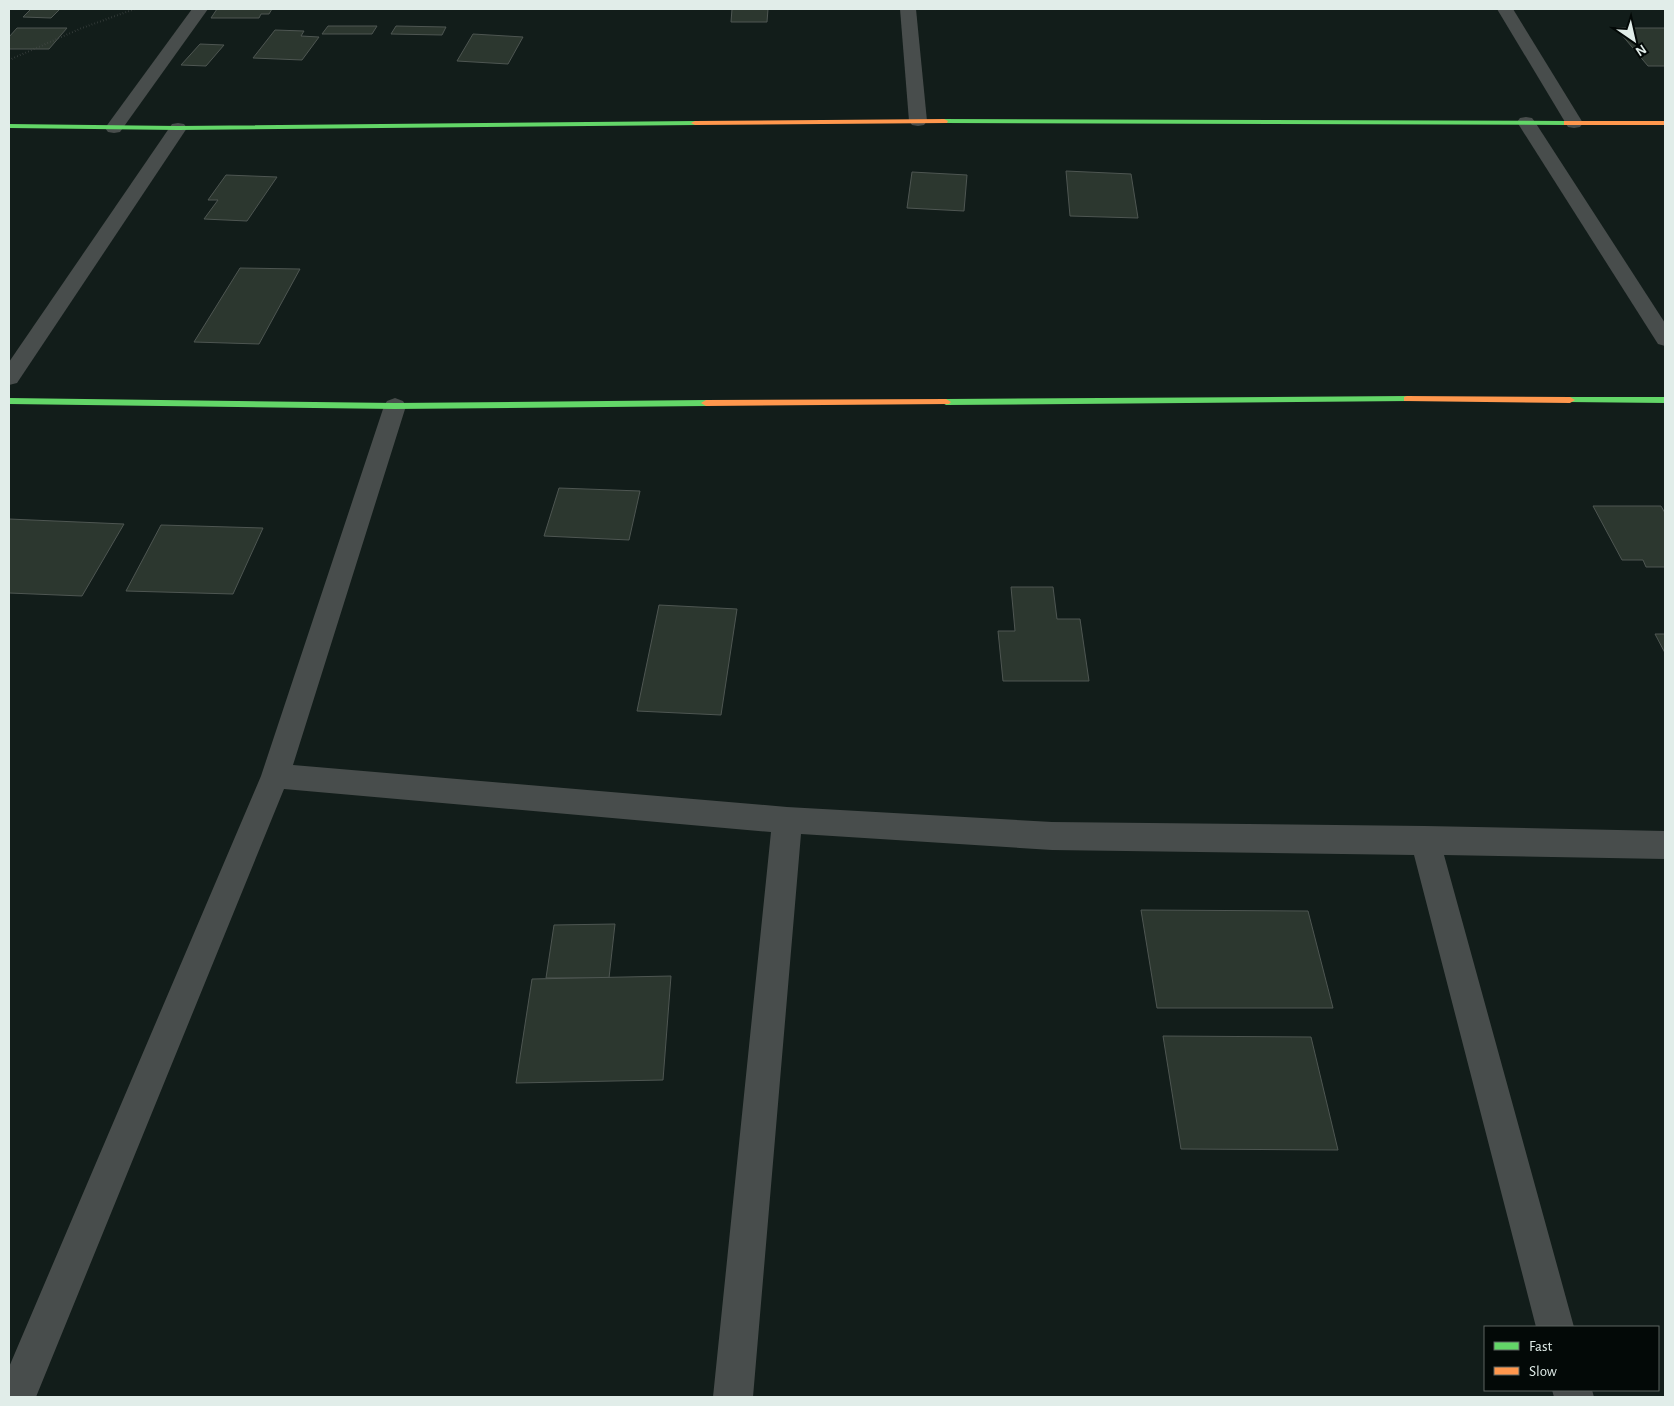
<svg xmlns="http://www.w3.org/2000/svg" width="1674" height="1406" font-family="'Alegreya Sans',sans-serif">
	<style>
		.building { fill: #2c372f; stroke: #4e5652 }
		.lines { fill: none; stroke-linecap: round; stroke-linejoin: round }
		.path { stroke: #484d4c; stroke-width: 2; stroke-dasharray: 0.5 2.5; stroke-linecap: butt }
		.street { fill: #484d4c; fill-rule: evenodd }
		.fast { fill: #63d668; fill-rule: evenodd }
		.slow { fill: #ff974d; fill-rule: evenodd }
	</style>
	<rect width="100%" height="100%" fill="#121d1a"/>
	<!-- building -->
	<g class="building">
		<polygon points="31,9 60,9 51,18 23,17"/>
		<polygon points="217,9 272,9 269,14 261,14 259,18 211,18"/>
		<polygon points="732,9 768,9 767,22 731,22"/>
		<polygon points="328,26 377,26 372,34 322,34"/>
		<polygon points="396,26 446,27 442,35 391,34"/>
		<polygon points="17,28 67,28 49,49 9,49 9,37"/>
		<polygon points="1616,28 1665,28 1665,66 1648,66"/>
		<polygon points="275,30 304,31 301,36 319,37 302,60 253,58"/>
		<polygon points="473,34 523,37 508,64 457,61"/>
		<polygon points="200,44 224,45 206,66 181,65"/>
		<polygon points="1066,171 1131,174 1138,218 1070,216"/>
		<polygon points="912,172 967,175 964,211 907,208"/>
		<polygon points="226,175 277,177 247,221 204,219 218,200 208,200"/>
		<polygon points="240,268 300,269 259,344 194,342"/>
		<polygon points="559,488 640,491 629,540 544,536"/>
		<polygon points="1593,506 1661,506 1665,513 1665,567 1646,567 1643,560 1622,560"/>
		<polygon points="9,519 124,524 82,596 9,593"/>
		<polygon points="161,525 263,528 233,594 126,591"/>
		<polygon points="1011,587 1053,587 1057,619 1080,619 1089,681 1003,681 998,631 1015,631"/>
		<polygon points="659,605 737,609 721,715 637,711"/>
		<polygon points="1655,634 1665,634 1665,653"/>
		<polygon points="1141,910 1308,911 1333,1008 1157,1008"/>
		<polygon points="615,924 609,978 546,978 554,925"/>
		<polygon points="671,976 663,1080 516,1083 532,979"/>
		<polygon points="1163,1036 1311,1037 1338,1150 1181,1149"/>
	</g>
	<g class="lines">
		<!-- path -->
		<polyline class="path" points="9,60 82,28 135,9"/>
		<!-- street -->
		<g class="street">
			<polygon points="192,9 208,9 120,132 114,133 108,132 105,128"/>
			<polygon points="900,9 916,9 927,121 924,125 918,126 912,125 909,121"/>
			<polygon points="1497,9 1513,9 1583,123 1580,127 1574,128 1568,127"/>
			<polygon points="1526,117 1532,118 1535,122 1665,323 1665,346 1658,344 1517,122 1520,118"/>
			<polygon points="178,123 184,124 187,128 17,383 9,385 9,362 172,124"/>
			<polygon points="395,398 403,401 406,406 293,765 787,807 1052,822 1425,826 1665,831 1665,859 1444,855 1574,1327 1536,1327 1414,855 1052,850 801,834 753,1397 713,1397 771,832 284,789 36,1397 9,1397 9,1367 261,776 384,406 387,401"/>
			<polygon points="1552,1390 1592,1390 1594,1397 1554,1397"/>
		</g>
		<!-- fast -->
		<g class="fast">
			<polygon points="941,119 1567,121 1571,123 1567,125 944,123 940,121"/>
			<polygon points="695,121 699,123 698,125 178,130 9,128 9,124 178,126"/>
			<polygon points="1407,396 1410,397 1410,401 946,405 941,402 946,399"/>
			<polygon points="1570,397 1665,397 1665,403 1567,402 1565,400"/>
			<polygon points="9,398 395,403 706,400 711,403 706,406 395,409 9,404"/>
		</g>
		<!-- slow -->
		<g class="slow">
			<polygon points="944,119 948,121 947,123 695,125 691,123 695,121"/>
			<rect x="1564" y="121" width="101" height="4"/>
			<polygon points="1407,396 1570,397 1575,400 1570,403 1404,401 1404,397"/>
			<polygon points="946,399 951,402 949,404 706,406 701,403 706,400"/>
		</g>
	</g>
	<!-- border -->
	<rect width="1674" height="1406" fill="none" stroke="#e1ede9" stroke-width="20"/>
	<!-- legend -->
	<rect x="1484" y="1326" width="175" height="65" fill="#030907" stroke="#5c6461"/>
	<rect x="1494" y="1342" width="25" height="8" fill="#63d668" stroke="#5c6461"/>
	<text x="1529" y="1351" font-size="15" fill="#e1ede9">Fast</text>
	<rect x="1494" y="1367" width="25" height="8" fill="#ff974d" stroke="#5c6461"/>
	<text x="1529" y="1376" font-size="15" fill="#e1ede9">Slow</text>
	<!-- north arrow -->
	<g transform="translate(1634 40) rotate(146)" stroke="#030907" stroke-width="4" paint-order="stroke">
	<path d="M0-4L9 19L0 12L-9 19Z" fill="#e1ede9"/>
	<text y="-8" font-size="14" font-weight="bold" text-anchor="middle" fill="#e1ede9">N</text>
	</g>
</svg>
